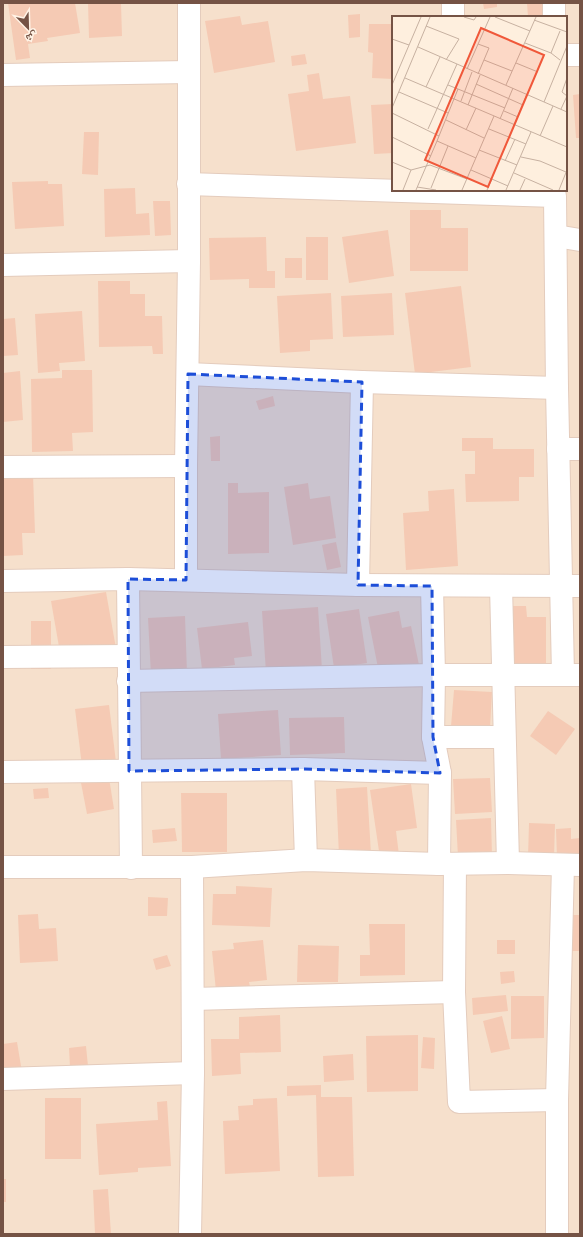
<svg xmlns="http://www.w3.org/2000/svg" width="583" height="1237" font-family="Mulish,'Noto Naskh Arabic',sans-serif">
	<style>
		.residential { fill: #f6e0cc; fill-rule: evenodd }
		.building { fill: #f5cab4 }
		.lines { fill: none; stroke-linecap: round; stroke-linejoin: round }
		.minor-casing { stroke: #e4ccbd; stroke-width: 24 }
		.minor { stroke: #fff; stroke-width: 22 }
		.marked { fill: #1d4ed8; fill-opacity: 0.2; stroke: #1d4ed8; stroke-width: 3; stroke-dasharray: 8 5; stroke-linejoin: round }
		.inset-road { fill: none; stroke: #c7b1a1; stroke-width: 1 }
		.view { fill: #f0583a; fill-opacity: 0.15; stroke: #f0583a; stroke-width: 2 }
		.inset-edge { fill: none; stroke: #755345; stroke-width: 2 }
	</style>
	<rect width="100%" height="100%" fill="#feefde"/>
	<!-- residential -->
	<path class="residential" d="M3 3H580V1234H3ZM393 17H566V190H393Z"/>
	<!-- building -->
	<g class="building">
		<polygon points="8,3 75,3 80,33 47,38 48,41 28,44 30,58 16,60"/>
		<polygon points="88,3 121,3 122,36 89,38"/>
		<polygon points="483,3 497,3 497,7 484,9"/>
		<polygon points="527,3 542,3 543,17 528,17"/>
		<polygon points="360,14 360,37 349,38 348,15"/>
		<polygon points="240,16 242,25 268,21 275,62 214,73 205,21"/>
		<polygon points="369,24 393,24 393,79 372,78 373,53 368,52"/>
		<polygon points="305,54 307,64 292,66 291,56"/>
		<polygon points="319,73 323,99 350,96 356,143 296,151 288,94 309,91 307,75"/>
		<polygon points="580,94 580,138 576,138 573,95"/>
		<polygon points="393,104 393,153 374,154 371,105"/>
		<polygon points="84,132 99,132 98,175 82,174"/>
		<polygon points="48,181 48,184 62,184 64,226 15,229 12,182"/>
		<polygon points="135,188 136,214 149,213 150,235 105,237 104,189"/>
		<polygon points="153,201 170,201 171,235 155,236"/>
		<polygon points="410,210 441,210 441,228 468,228 468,271 410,271"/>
		<polygon points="388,230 394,276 349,283 342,237"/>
		<polygon points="266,237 267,271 275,271 275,288 249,288 249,279 210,280 209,238"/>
		<rect x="306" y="237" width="22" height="43"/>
		<rect x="285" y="258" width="17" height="20"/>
		<polygon points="98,281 130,281 130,294 145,294 145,316 162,316 163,354 153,354 152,346 99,347"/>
		<polygon points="461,286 471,367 415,374 405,293"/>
		<polygon points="331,293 333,339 310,340 310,351 280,353 277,296"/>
		<polygon points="392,293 394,335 343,337 341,296"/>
		<polygon points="82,311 85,361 59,363 60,371 38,373 35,314"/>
		<polygon points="15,318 18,355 3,356 3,319"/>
		<polygon points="62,370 92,370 93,432 72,433 73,451 32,452 31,379 62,378"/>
		<polygon points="20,371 23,420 3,422 3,373"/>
		<polygon points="273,396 275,406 259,410 256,401"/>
		<polygon points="220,436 220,461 211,461 210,437"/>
		<polygon points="462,438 493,438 493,449 534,449 534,477 519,477 519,501 466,502 465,474 475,474 475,451 462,451"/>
		<polygon points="33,474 35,533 22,533 23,555 3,556 3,475"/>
		<polygon points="228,483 238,483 238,493 269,492 269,553 228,554"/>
		<polygon points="308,483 310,499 330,496 336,538 293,545 284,487"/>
		<polygon points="454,489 458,566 406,570 403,513 429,511 428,491"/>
		<polygon points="336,542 341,567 327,570 322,545"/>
		<polygon points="106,592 117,654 62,664 51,601"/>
		<polygon points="508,606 526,606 527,617 546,617 546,674 509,674"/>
		<polygon points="318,607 322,670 266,673 262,611"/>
		<polygon points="359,609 367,663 334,668 326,614"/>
		<polygon points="399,611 402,628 411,626 420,670 380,678 368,617"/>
		<polygon points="185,616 187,673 151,675 148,618"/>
		<rect x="31" y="621" width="20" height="48"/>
		<polygon points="248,622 252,656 234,658 235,665 202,669 197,628"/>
		<polygon points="454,690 492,692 490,728 451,726"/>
		<polygon points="109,705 116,762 82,766 75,709"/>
		<polygon points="278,710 281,755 221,759 218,714"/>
		<polygon points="548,711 575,729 556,755 530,736"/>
		<polygon points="344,717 345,753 290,755 289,718"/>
		<polygon points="109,778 114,809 87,814 81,783"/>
		<polygon points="490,778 492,812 455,814 453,779"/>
		<polygon points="411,784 417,828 396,831 399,855 380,858 370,790"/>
		<polygon points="367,787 371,854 339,856 336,789"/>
		<polygon points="48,788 49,798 34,799 33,789"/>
		<polygon points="181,793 227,793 227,852 182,852"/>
		<polygon points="491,818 492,856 458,857 456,820"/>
		<polygon points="529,823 555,824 554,858 528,857"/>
		<polygon points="175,828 177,841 153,843 152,830"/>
		<polygon points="571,828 571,839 580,838 580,857 557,858 556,829"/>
		<polygon points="236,886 272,888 270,927 212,925 213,894 236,894"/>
		<polygon points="148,897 168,898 167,916 148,916"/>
		<polygon points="38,914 39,929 56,928 58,961 20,963 18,915"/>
		<polygon points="566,915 580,915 580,951 567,951"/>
		<polygon points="369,924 405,924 405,975 360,976 360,955 370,955"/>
		<polygon points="263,940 267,980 249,982 250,987 216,991 212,951 234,949 233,943"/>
		<rect x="497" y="940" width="18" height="14"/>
		<polygon points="298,945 339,946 338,982 297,982"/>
		<polygon points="167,955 171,966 156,970 153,959"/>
		<polygon points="514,971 515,982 501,984 500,972"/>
		<polygon points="506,995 508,1011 473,1015 472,998"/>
		<polygon points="511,996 544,996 544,1038 511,1039"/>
		<polygon points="280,1015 281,1052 240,1053 241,1074 212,1076 211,1039 239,1039 239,1017"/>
		<polygon points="502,1016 510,1049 491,1053 483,1021"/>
		<polygon points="418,1035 418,1091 367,1092 366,1036"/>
		<polygon points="423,1037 435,1038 434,1069 421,1068"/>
		<polygon points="17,1042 22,1072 3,1072 3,1044"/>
		<polygon points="86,1046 88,1066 70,1067 69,1048"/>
		<polygon points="353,1054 354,1080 324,1082 323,1056"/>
		<polygon points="321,1085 321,1097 352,1097 354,1176 318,1177 316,1095 287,1096 287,1086"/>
		<rect x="45" y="1098" width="36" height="61"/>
		<polygon points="277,1098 280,1171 225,1174 223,1121 239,1120 238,1106 253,1105 253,1099"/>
		<polygon points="167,1101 171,1166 138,1168 138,1172 99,1175 96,1124 158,1120 157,1102"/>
		<rect x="3" y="1179" width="3" height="23"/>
		<polygon points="108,1189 111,1234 95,1234 93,1190"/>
	</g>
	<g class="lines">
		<defs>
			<g id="minor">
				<polyline points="453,17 453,3"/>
				<polyline points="554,17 554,3"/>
				<polyline points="566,55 580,55"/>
				<polyline points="3,75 189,72"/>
				<polyline points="188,184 555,196 557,388 563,675"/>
				<polyline points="556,236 580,240"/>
				<polyline points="3,265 189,261"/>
				<polyline points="188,374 362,382 557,388"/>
				<polyline points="558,449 580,449"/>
				<polyline points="3,467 186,466"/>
				<polyline points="128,579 131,868"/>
				<polyline points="186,580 186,466 189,261 189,3"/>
				<polyline points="3,581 128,579 358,585 580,586"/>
				<polyline points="358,585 362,382"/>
				<polyline points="432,586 434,675 433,737 440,773 439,864"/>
				<polyline points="501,586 508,863"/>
				<polyline points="3,657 128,656"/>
				<polyline points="128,681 434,675 580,675"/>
				<polyline points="433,737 504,737"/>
				<polyline points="303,769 306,860"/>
				<polyline points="3,772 303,769 440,773"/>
				<polyline points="455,864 454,992 459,1102 557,1100"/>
				<polyline points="3,867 192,867 306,860 439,864 508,863 580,865"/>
				<polyline points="193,999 454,992"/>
				<polyline points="3,1079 193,1073"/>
				<polyline points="190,1234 193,1073 192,867"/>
				<polyline points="557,1234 557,1100 563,865"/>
			</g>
		</defs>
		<!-- minor casing -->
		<use href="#minor" class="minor-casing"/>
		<!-- minor -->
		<use href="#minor" class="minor"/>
	</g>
	<!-- marked area -->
	<path class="marked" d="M188 374 362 382 358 585 432 586 433 737 440 773 303 769 129 771 128 579 186 580Z"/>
	<!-- overview -->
	<g transform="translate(392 16)">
		<rect width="175" height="175" fill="#feefde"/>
		<path class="inset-road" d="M72 1 82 4 84 1M103 1 138 15M142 4 175 16M34 10 67 23 54 44M0 23 17 29M133 27 159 37 168 44M86 28 97 32 86 58M26 31 175 96M159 37 168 15M92 44 120 55M124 47 146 56M75 53 98 1M13 62 175 131M175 62 170 76 175 80M84 68 131 89M0 69 29 1M56 69 113 92M114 69 144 1M34 71 48 41M66 73 45 125 84 142M7 76 56 97M69 85 80 56M152 86 175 30M76 89 88 59M0 92 38 1M169 93 175 80M112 95 126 101M0 97 47 120M108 103 121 72M54 104 92 122M122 109 135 78M36 113 65 48M97 113 134 128M74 114 84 92M148 120 161 90M0 121 39 140M87 134 125 149M129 141 148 145 174 156M113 145 123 123M0 146 19 154 38 149 75 163M79 154 116 170M122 157 161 174M25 171 44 174M39 172 56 130M11 174 19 154M24 174 45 125M70 174 102 100M95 174 100 163M114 174 139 116M128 174 133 163M167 174 175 154"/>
		<path class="view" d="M89 12 152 39 96 171 33 144Z"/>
		<rect width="175" height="175" class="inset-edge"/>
	</g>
	<!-- border -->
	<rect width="583" height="1237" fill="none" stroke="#755345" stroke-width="8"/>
	<!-- north arrow -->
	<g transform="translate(28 28) rotate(157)" stroke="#fff3e6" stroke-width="3" paint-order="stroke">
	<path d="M0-3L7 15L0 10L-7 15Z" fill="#755345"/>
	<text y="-6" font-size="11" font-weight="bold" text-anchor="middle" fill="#755345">ش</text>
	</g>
</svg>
